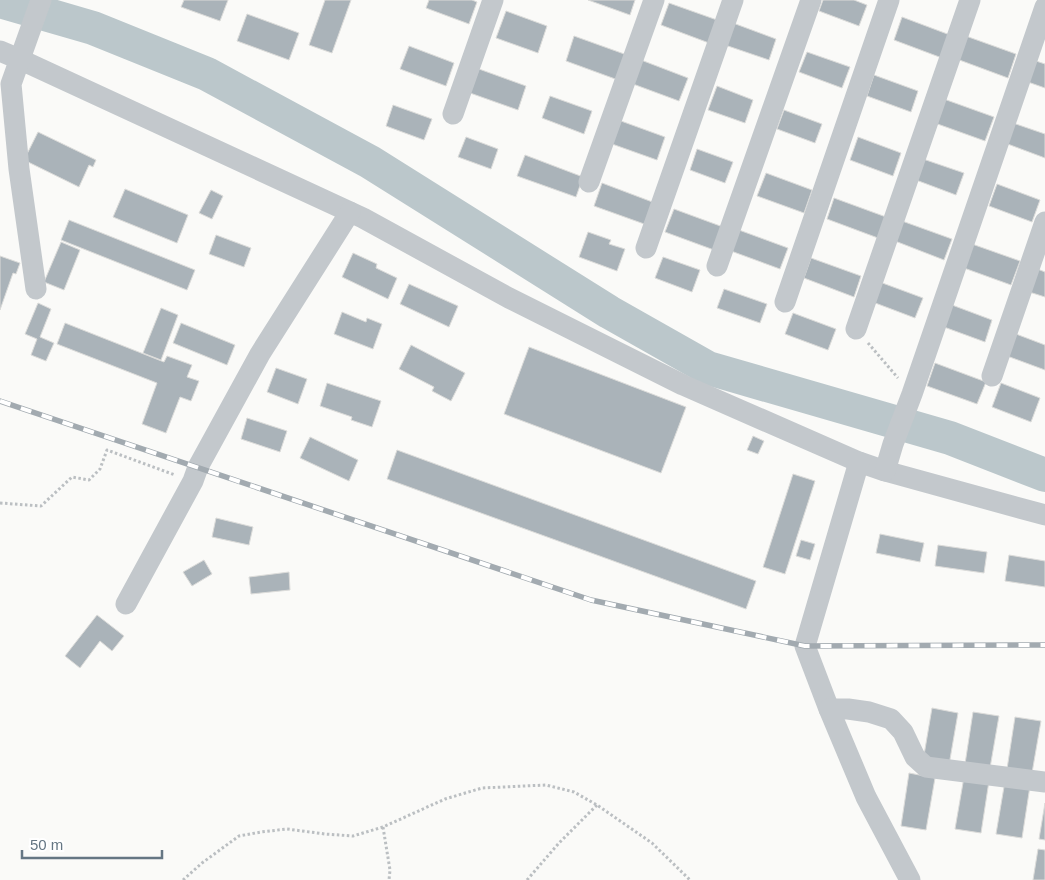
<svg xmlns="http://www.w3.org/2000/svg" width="1045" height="880" font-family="Helvetica,sans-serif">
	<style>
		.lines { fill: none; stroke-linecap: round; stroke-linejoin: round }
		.river { stroke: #bbc7cb; stroke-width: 34 }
		.building { fill: #aab3b9; stroke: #dcdcda }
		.path { stroke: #bbbfc2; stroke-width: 3; stroke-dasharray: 2.5 2.5; stroke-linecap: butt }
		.minor { stroke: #c3c8cc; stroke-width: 21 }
		.rail-casing { stroke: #a2aab0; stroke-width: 5.5 }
		.rail { stroke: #fff; stroke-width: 4; stroke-dasharray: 11; stroke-linecap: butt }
	</style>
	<rect width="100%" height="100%" fill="#fafaf8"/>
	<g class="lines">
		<!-- river -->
		<polyline class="river" points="0,1 93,28 207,74 370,162 609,312 708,368 950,438 1045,475"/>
	</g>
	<!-- building -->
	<g class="building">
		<polygon points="184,0 228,0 220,21 181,7"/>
		<polygon points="325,0 351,0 332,53 309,45"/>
		<polygon points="429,0 472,0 477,2 469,24 426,8"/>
		<polygon points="588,0 635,0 630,15"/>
		<polygon points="823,0 854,0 867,5 859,26 819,11"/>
		<polygon points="669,3 717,20 709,43 661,25"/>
		<polygon points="506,11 547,26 538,53 496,38"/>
		<polygon points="247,14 299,33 289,60 237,41"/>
		<polygon points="902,17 950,35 942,58 894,40"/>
		<polygon points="733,23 776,39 769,60 725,45"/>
		<polygon points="963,35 1016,54 1008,78 954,58"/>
		<polygon points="574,36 627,55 618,80 566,61"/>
		<polygon points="409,46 454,63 446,86 400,69"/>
		<polygon points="807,52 850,67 842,88 799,72"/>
		<polygon points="641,60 688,78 679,101 633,84"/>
		<polygon points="1033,60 1045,64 1045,88 1025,81"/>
		<polygon points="479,69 526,86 518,110 470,93"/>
		<polygon points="874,75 918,91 911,112 867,96"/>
		<polygon points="717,86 753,100 745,123 708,110"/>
		<polygon points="550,96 592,111 584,134 542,118"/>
		<polygon points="941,98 994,117 985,141 932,122"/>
		<polygon points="393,105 432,119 424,140 386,126"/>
		<polygon points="784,110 822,124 815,143 777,129"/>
		<polygon points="621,121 665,137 657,160 612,144"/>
		<polygon points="1013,123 1045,134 1045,158 1005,143"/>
		<polygon points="38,132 96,160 93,167 89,165 79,187 24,160"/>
		<polygon points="466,137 498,149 491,169 458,157"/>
		<polygon points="858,137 901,153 893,176 850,160"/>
		<polygon points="697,149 733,162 725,183 690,170"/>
		<polygon points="525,155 583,177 576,197 517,176"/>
		<polygon points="923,159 964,173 956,195 916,180"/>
		<polygon points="766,173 812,190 804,213 757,196"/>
		<polygon points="602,183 655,203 647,225 594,206"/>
		<polygon points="997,184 1040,200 1032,222 989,206"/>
		<polygon points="125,189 188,215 177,243 113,217"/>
		<polygon points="211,190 223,196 212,219 199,213"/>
		<polygon points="834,198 886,217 878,238 827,219"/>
		<polygon points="674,209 723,227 714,250 665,232"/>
		<polygon points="69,220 195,270 187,290 61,240"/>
		<polygon points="902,221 952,239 944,260 895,241"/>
		<polygon points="739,230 788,248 780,269 731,251"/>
		<polygon points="588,232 611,240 609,244 625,249 617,271 579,257"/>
		<polygon points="216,235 251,248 244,267 209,254"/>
		<polygon points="61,242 80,250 64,290 44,282"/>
		<polygon points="972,244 1020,261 1011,285 964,268"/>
		<polygon points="353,253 377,264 376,268 397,278 388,299 342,277"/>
		<polygon points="0,256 20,263 16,274 13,273 0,310"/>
		<polygon points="663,257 700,270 692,292 655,278"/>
		<polygon points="811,258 861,276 854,297 804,278"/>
		<polygon points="1035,268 1045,272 1045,297 1026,291"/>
		<polygon points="877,281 923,298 915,318 870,301"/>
		<polygon points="409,284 458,306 449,327 400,304"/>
		<polygon points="724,289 767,304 760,323 717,308"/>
		<polygon points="38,303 51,309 40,337 54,343 46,361 31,355 37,339 25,334"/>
		<polygon points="952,305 992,320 985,342 944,327"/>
		<polygon points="161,308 178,315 161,360 143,353"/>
		<polygon points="342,312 366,322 367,318 382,324 373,349 334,334"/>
		<polygon points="793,313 836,329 828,350 785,334"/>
		<polygon points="65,323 164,362 167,356 192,365 187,377 199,381 191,401 180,397 166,433 142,424 157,383 57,344"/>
		<polygon points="181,323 235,345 227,365 173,343"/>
		<polygon points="1016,334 1045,345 1045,370 1007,356"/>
		<polygon points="411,345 465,373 451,401 432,391 434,387 399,369"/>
		<polygon points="529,347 686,407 661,473 504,414"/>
		<polygon points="935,363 986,382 977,404 927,386"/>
		<polygon points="276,368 307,379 298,404 267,392"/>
		<polygon points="327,383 381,401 372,427 351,420 352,417 320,406"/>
		<polygon points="1001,383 1040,398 1031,422 992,407"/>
		<polygon points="247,418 287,431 280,452 241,439"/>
		<polygon points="753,436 764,441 758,454 747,450"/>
		<polygon points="310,437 358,460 349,481 300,458"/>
		<polygon points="397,450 756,581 746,609 387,479"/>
		<polygon points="793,474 815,481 785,574 763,567"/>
		<polygon points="216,518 253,527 249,545 212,537"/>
		<polygon points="880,534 924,543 920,562 876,553"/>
		<polygon points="801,540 815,544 810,560 796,556"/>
		<polygon points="938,545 987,552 984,573 935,566"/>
		<polygon points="1009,555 1045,561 1045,587 1005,581"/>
		<polygon points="204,560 212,574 192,586 183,572"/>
		<polygon points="289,572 290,590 251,594 249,577"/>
		<polygon points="97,615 124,636 112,651 100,641 80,668 65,656"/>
		<polygon points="932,708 958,713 949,765 923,761"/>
		<polygon points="973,712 999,716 990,768 965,764"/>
		<polygon points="1015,717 1041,721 1032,773 1007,769"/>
		<polygon points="909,773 935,778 926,830 901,826"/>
		<polygon points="964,777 989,781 981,833 955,829"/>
		<polygon points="1005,781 1030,786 1022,838 996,834"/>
		<polygon points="1045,803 1045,840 1039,839"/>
		<polygon points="1038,849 1045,850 1045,880 1033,880"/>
	</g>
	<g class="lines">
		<!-- path -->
		<g class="path">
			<polyline points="868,343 898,378"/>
			<polyline points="0,503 41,506 72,477 89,480 100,469 107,450 175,475"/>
			<polyline points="383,827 390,870 389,880"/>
			<polyline points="183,880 202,863 239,836 261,832 287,829 325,834 353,836 383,827 445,799 482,788 546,785 574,792 597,805 652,843 690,880"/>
			<polyline points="527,880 559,843 597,805"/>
		</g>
		<!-- minor -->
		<g class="minor">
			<polyline points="0,51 19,59 363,218 509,298 683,385 859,462 885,471 1045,515"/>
			<polyline points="453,114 493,0"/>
			<polyline points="589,182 654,0"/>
			<polyline points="646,248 733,0"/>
			<polyline points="717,266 811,0"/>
			<polyline points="36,289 19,169 11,84 41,0"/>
			<polyline points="785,302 889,0"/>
			<polyline points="856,329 970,0"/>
			<polyline points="992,376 1045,222"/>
			<polyline points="859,462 805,646 829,709 866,797 910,880"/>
			<polyline points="885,471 893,444 912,394 1045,7"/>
			<polyline points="126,604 193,481 198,467 260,354 350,212"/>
			<polyline points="829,709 848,709 869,712 891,719 903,732 915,757 926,767 1045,782"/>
		</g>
		<defs>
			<polyline id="rail" points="0,401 591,600 805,646 1045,645"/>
		</defs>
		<!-- rail casing -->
		<use href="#rail" class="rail-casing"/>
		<!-- rail -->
		<use href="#rail" class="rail"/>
	</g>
	<!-- scale -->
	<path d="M22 850v8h140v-8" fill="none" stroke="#657683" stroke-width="2.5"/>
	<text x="30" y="850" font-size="15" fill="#657683" stroke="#ffffff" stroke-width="4" paint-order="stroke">50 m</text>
</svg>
